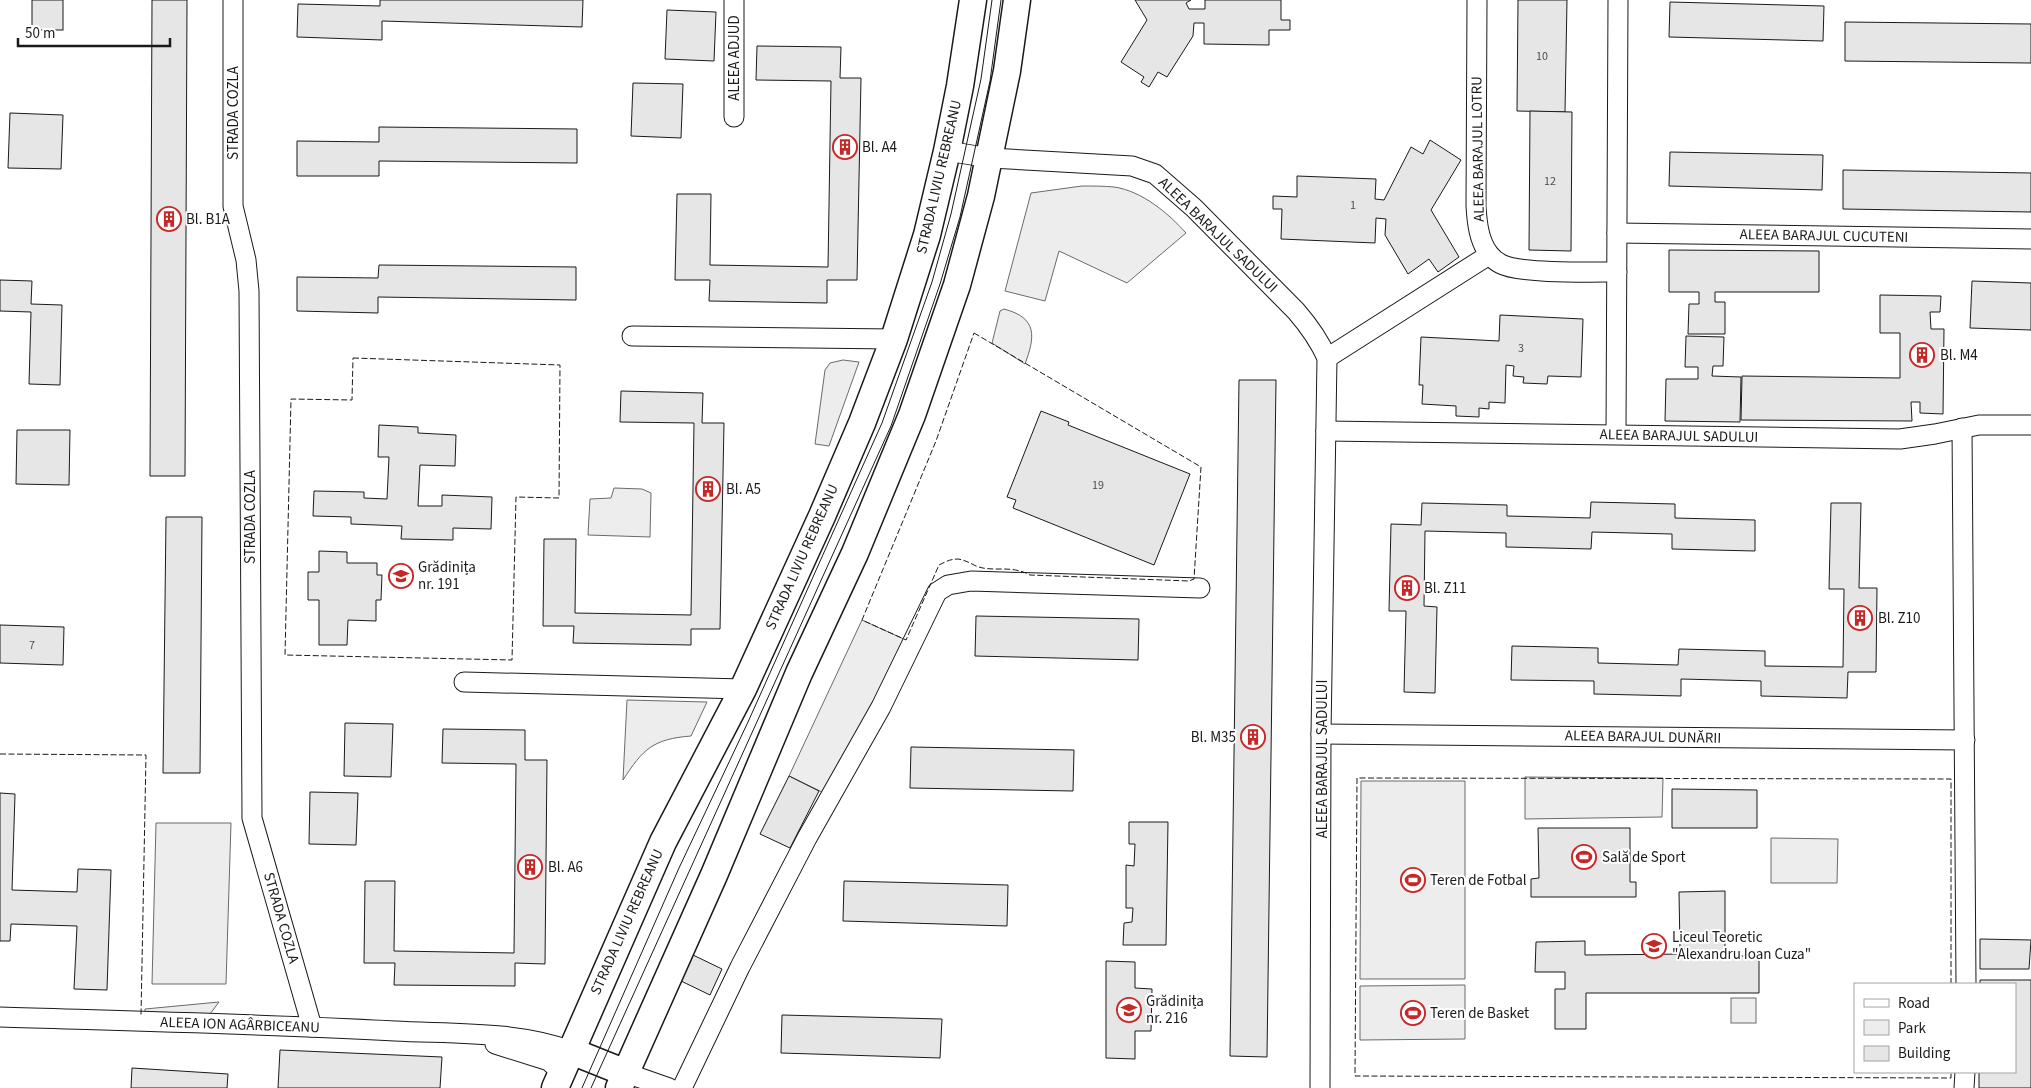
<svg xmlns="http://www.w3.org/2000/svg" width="2031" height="1088" font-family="'Source Sans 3',sans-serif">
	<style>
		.green { fill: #ededed; stroke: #6a6a6a }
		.building { fill: #e6e6e6; stroke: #1a1a1a }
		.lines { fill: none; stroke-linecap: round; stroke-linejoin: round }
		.street-casing { stroke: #1a1a1a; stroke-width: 21 }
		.secondary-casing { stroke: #1a1a1a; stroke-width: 29 }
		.street { stroke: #fff; stroke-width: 19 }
		.secondary { stroke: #fff; stroke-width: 26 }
		.tram { stroke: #1a1a1a; stroke-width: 1 }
		.fence { stroke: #1a1a1a; stroke-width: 1; stroke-dasharray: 6 2.5; stroke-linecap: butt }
		.labels { text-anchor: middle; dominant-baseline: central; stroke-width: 4; stroke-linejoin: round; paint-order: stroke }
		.number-label { font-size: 12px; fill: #4d4d4d }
		.street-label { font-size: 15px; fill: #1a1a1a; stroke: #fff }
		.poi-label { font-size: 15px; fill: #1a1a1a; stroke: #fff; text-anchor: start }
	</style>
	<rect width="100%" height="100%" fill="#fff"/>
	<!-- green -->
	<g class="green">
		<path d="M1082 186C1093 186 1104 186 1114 187 1142 191 1168 213 1186 233L1127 283 1059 251 1045 301 1005 291 1031 193Z"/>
		<path d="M1004 309C1038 318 1035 337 1025 364L992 343 1000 311Z"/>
		<polygon points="843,360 859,362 829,446 815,444 825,370 830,363"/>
		<polygon points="614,488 642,489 651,493 650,537 588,535 590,499 611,498"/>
		<polygon points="862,620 906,640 828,795 789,776"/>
		<path d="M627 700 707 702 691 736C653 739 643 749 623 780Z"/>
		<polygon points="1525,777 1663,778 1662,817 1525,819"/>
		<polygon points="1361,781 1465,781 1465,979 1360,979"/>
		<polygon points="156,823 231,823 226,984 152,984"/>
		<polygon points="1771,838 1838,839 1837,883 1771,883"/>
		<polygon points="1465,985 1465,1039 1360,1040 1360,986"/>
		<rect x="1731" y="998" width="25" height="25"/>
		<polygon points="219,1002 210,1014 144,1027 145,1009"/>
	</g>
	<!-- building -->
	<g class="building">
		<rect x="32" y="0" width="31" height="30"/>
		<polygon points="152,0 187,0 185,476 150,476"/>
		<polygon points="380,0 583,0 582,27 382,21 382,40 297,37 298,4 380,6"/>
		<polygon points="1135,0 1191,0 1186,3 1189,9 1205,9 1205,0 1281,0 1281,20 1290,20 1290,30 1269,30 1269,45 1204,44 1204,23 1194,23 1193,36 1167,77 1158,72 1149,87 1141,82 1144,77 1121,62 1147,20"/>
		<polygon points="1518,0 1567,0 1565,112 1517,111"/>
		<polygon points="1670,2 1824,6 1823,41 1669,37"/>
		<polygon points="667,10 716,12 714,61 665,59"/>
		<polygon points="1845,22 2031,24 2031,63 1845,61"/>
		<polygon points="757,46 841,47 840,78 861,78 857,280 827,280 827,303 709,301 710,280 675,280 677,194 711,194 710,265 828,267 831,81 756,80"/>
		<polygon points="633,83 683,84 681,138 631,136"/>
		<polygon points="1530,111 1572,112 1571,251 1529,250"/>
		<polygon points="10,113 63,115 61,169 8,168"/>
		<polygon points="379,127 577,129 577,163 379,161 379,176 297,176 297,141 379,142"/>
		<polygon points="1430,140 1461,160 1431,210 1459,257 1438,272 1429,259 1408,274 1385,235 1386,219 1376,218 1375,243 1281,239 1282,209 1273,209 1273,196 1297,197 1297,176 1376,179 1375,199 1384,200 1411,147 1423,154"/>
		<polygon points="1670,152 1823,155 1822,190 1669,186"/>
		<polygon points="1843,170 2031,173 2031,212 1843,209"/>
		<polygon points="1669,250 1819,251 1819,292 1715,292 1715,302 1725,302 1725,334 1688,334 1689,304 1699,304 1699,292 1669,292"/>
		<polygon points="379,265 576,267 576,300 378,297 378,313 297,311 297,277 378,278"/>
		<polygon points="0,280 32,281 31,304 62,305 60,385 29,384 31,312 0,311"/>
		<polygon points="1972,281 2031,283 2031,330 1970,328"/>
		<polygon points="1880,295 1941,296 1940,312 1930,312 1931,329 1944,329 1943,414 1920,413 1920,402 1911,402 1912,421 1741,420 1742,376 1900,378 1900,333 1880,333"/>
		<polygon points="1500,315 1583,319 1581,377 1548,376 1547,384 1523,383 1524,377 1513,376 1514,366 1506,365 1505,403 1489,402 1489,409 1479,408 1479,417 1456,416 1456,406 1422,404 1423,385 1419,385 1421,337 1499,341"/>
		<polygon points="1686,336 1724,337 1723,366 1713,366 1712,376 1741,377 1740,422 1665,421 1666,379 1698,379 1698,367 1685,367"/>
		<polygon points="1239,380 1276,380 1267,1057 1230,1056"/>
		<polygon points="621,391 703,393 702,423 724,423 720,629 691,629 691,645 573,643 574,626 543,626 544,539 576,539 575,613 691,615 694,423 620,422"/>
		<polygon points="1041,411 1069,422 1068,425 1190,474 1154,565 1013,508 1016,500 1007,497"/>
		<polygon points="379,425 418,427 418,433 456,435 455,466 420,465 418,506 442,506 442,495 492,497 491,529 453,528 453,540 401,539 402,526 351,524 351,517 313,516 314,491 364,492 364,498 387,499 389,457 378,457"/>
		<polygon points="17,430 70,430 69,485 16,484"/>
		<polygon points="1591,502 1675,504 1675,518 1755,520 1755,551 1672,549 1672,534 1592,532 1591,549 1506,547 1506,533 1425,531 1424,606 1437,607 1435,693 1404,692 1406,611 1389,611 1391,524 1421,525 1422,503 1507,505 1507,516 1590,518"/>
		<polygon points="1831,503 1861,503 1859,588 1877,588 1876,672 1848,672 1847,698 1761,696 1761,681 1681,679 1681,696 1594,694 1594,681 1511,680 1512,646 1598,648 1598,663 1678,665 1679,649 1765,651 1765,666 1843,667 1844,589 1829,589"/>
		<polygon points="166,517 202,517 200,773 163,773"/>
		<polygon points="319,551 347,552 347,563 377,563 377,575 382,575 381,600 376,600 376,621 348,620 347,645 319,645 319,600 308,600 308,572 319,572"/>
		<polygon points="976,616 1139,619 1138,660 975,656"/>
		<polygon points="0,625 64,627 63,665 0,663"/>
		<polygon points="345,723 393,724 391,777 344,776"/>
		<polygon points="443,729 525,730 525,760 547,760 545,964 515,963 515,986 394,985 395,963 364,963 365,881 395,881 394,951 514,953 516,764 442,763"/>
		<polygon points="911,747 1074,750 1073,791 910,788"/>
		<polygon points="789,776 819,791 790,848 760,834"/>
		<polygon points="1672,789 1757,790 1757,828 1672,828"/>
		<polygon points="310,792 358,793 356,845 309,844"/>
		<polygon points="0,793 15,794 12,890 77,892 78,869 111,870 107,990 74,989 77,926 11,924 10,941 0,941"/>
		<polygon points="1129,822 1168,822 1166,945 1123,945 1124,923 1132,922 1133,908 1126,908 1126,865 1134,866 1135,844 1129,844"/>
		<polygon points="1538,828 1630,828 1630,882 1636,882 1636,897 1531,897 1531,879 1539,878"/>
		<polygon points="844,881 1008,885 1007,926 843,921"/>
		<polygon points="1725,891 1725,956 1759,956 1759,993 1586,993 1586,1029 1555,1029 1555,989 1565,989 1565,972 1535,972 1536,942 1585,941 1585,955 1686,954 1686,949 1680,949 1679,892"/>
		<polygon points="1980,939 2031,940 2029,969 1980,969"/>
		<polygon points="693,955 722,969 710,995 681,981"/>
		<polygon points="1106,961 1135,962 1135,988 1152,989 1151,1031 1135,1031 1135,1059 1106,1058"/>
		<polygon points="1980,980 2031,980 2031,1088 1979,1088 1979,1072 2015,1072 2015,984 1980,984"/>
		<polygon points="782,1015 942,1019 940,1058 781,1053"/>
		<polygon points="280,1050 442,1057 440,1088 278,1088"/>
		<polygon points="132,1068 228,1074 227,1088 131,1088"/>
	</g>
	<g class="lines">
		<defs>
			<g id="street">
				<polyline points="233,0 233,206 246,260 249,291 252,818 312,1027"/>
				<path d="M1477 0 1476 206C1477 223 1479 241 1489 254 1492 258 1497 262 1501 264 1519 274 1592 272 1617 272"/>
				<polyline points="734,117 734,0"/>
				<path d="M947 151 990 158 1132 166 1155 174 1194 208 1296 311C1309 326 1319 340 1327 358L1321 734 1320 1088"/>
				<polyline points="1617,233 2031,239"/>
				<polyline points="632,336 894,339"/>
				<polyline points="1327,358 1489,255"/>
				<polyline points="1962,428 1966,984"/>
				<polyline points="1326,431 1900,439 1935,434 1979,425 2031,425"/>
				<polyline points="1616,434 1618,0"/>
				<polyline points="464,682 743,689"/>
				<polyline points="1321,734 1965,740"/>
				<path d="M0 1017C132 1021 263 1024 395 1031 452 1034 518 1031 571 1051"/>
				<polyline points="495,1044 549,1061 562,1073"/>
				<polyline points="626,1073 669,1088"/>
				<polyline points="682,1088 740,967 807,838 881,707 937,592 948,585 971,581 1200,588"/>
				<polyline points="1964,1088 1965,1072"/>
			</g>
			<g id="secondary">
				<polyline points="571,1051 626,1073"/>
				<polyline points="555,1088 663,842 743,689 822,516 862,423 894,339 927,235 947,151 960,86 973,0"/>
				<polyline points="619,1088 714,875 799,673 855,553 912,415 957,285 981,196 1007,71 1017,0"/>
			</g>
		</defs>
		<!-- street casing -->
		<use href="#street" class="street-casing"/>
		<!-- secondary casing -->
		<use href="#secondary" class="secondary-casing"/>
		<!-- street -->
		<use href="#street" class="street"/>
		<!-- secondary -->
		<use href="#secondary" class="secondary"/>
		<!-- tram -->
		<g class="tram">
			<polyline points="582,1088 679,868 748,722 882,423 932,282 951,214 981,79 992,0"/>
			<polyline points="591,1088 891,426 940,284 960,217 990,81 1001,0"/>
		</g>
		<!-- fence -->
		<g class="fence">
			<path d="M974 333 1201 467 1194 579 1189 581 1030 575C1009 564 994 573 976 566 970 563 965 560 958 559 950 559 945 562 939 565L906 640 862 620 936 441Z"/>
			<polygon points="353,358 560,365 559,498 516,497 512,660 285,655 291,399 352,400"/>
			<polyline points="0,754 146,755 141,1016"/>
			<polyline points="1951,984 1951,779 1357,778 1355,1076 1951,1078 1951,1072"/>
		</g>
	</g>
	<!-- icons -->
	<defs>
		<symbol id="building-ring" viewBox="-11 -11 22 22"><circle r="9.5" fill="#fff" stroke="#c62828" stroke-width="1.5"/><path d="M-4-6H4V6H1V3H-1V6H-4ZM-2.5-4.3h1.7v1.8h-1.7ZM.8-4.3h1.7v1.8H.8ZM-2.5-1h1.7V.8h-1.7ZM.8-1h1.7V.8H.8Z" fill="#c62828"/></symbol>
		<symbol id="school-ring" viewBox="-11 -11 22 22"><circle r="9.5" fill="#fff" stroke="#c62828" stroke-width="1.5"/><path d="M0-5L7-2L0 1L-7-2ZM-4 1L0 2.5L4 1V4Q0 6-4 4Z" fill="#c62828"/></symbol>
		<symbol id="stadium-ring" viewBox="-11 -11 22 22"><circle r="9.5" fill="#fff" stroke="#c62828" stroke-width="1.5"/><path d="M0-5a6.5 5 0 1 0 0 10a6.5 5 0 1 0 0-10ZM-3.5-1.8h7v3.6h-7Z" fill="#c62828"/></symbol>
	</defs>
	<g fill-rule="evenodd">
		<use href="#building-ring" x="831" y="133" width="28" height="28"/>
		<use href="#building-ring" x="155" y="205" width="28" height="28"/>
		<use href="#building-ring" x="1908" y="341" width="28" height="28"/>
		<use href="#building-ring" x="694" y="475" width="28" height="28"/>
		<use href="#school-ring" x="387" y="562" width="28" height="28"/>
		<use href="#building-ring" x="1393" y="574" width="28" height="28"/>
		<use href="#building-ring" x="1846" y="604" width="28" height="28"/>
		<use href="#building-ring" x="1239" y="723" width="28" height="28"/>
		<use href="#stadium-ring" x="1570" y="843" width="28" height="28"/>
		<use href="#building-ring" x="516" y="853" width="28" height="28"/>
		<use href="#stadium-ring" x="1399" y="866" width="28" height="28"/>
		<use href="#school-ring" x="1640" y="932" width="28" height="28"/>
		<use href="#school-ring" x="1115" y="996" width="28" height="28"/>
		<use href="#stadium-ring" x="1399" y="999" width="28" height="28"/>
	</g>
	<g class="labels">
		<!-- number labels -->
		<g class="number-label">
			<text x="1542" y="56">10</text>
			<text x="1550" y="181">12</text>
			<text x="1353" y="205">1</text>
			<text x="1521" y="348">3</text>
			<text x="1098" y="485">19</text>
			<text x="32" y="645">7</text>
		</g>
		<!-- street labels -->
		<g class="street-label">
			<text transform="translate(734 58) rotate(-90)">ALEEA ADJUD</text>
			<text transform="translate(233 113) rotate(-90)">STRADA COZLA</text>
			<text transform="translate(1478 149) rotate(-91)">ALEEA BARAJUL LOTRU</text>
			<text transform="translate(939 177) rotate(-77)">STRADA LIVIU REBREANU</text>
			<text transform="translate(1218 235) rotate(44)">ALEEA BARAJUL SADULUI</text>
			<text transform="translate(1824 236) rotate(1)">ALEEA BARAJUL CUCUTENI</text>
			<text transform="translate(1679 436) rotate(1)">ALEEA BARAJUL SADULUI</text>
			<text transform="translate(250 517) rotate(-90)">STRADA COZLA</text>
			<text transform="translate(802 557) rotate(-66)">STRADA LIVIU REBREANU</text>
			<text transform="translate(1643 737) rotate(1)">ALEEA BARAJUL DUNĂRII</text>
			<text transform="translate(1322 759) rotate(-90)">ALEEA BARAJUL SADULUI</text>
			<text transform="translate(281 918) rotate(74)">STRADA COZLA</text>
			<text transform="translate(627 922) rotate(-66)">STRADA LIVIU REBREANU</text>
			<text transform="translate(240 1025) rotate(2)">ALEEA ION AGÂRBICEANU</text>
		</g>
		<!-- poi labels -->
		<g class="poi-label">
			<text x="862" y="147">Bl. A4</text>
			<text x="186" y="219">Bl. B1A</text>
			<text x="1940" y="355">Bl. M4</text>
			<text x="726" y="489">Bl. A5</text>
			<text x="418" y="567">Grădinița<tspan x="418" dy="17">nr. 191</tspan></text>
			<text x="1424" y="588">Bl. Z11</text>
			<text x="1878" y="618">Bl. Z10</text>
			<text x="1236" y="737" text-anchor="end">Bl. M35</text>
			<text x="1602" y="857">Sală de Sport</text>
			<text x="548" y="867">Bl. A6</text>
			<text x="1430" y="880">Teren de Fotbal</text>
			<text x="1672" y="937">Liceul Teoretic<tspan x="1672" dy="17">"Alexandru Ioan Cuza"</tspan></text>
			<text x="1146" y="1001">Grădinița<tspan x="1146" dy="17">nr. 216</tspan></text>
			<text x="1430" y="1013">Teren de Basket</text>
		</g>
	</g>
	<!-- legend -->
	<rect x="1854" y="983" width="162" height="90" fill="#ffffff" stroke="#a3a3a3"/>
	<rect x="1864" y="999" width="25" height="8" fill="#ffffff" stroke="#a3a3a3"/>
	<text x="1898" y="1008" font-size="15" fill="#1a1a1a">Road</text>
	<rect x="1864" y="1020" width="25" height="15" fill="#ededed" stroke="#a3a3a3"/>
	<text x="1898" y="1033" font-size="15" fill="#1a1a1a">Park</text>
	<rect x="1864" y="1046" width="25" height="15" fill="#e6e6e6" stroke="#a3a3a3"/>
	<text x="1898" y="1058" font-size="15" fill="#1a1a1a">Building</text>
	<!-- scale -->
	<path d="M18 38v8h152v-8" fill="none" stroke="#1a1a1a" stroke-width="2.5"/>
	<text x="25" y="38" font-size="15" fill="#1a1a1a" stroke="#ffffff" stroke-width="4" paint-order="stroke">50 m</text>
</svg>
